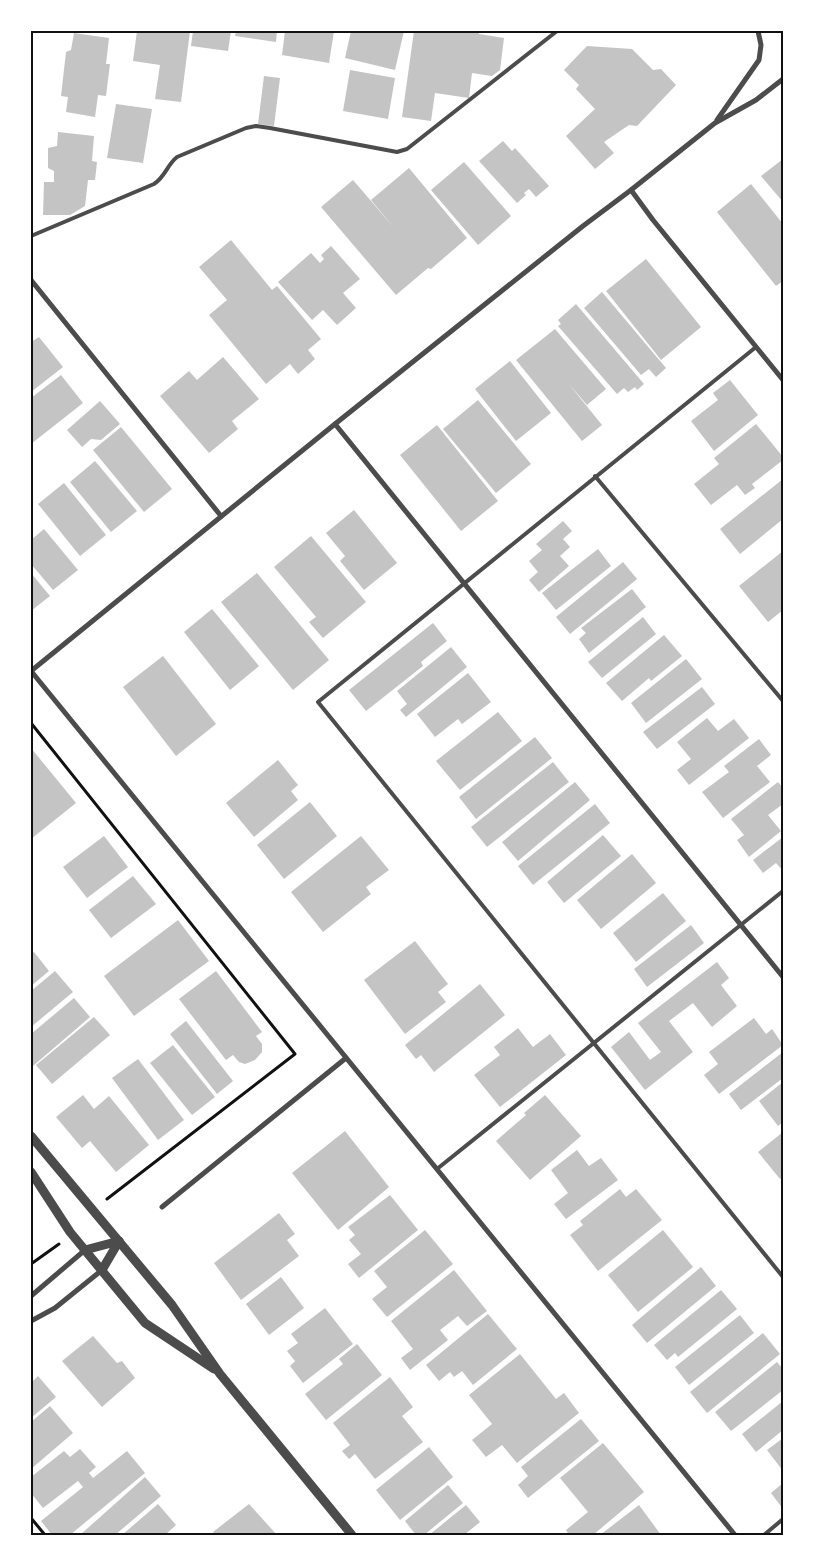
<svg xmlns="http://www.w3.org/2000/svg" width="814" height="1566" font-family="Overpass,sans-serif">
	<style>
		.building { fill: #c4c4c4 }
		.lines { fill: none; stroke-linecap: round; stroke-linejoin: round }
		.path { stroke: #111; stroke-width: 3 }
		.service { stroke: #4c4c4c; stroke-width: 4 }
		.minor { stroke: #4c4c4c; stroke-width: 5 }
		.tertiary { stroke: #4c4c4c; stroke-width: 9 }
		.neatline { fill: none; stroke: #111; stroke-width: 2 }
	</style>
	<rect width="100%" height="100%" fill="#fff"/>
	<!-- building -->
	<g class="building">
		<polygon points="137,31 190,31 181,102 155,99 160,65 133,61"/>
		<polygon points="193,31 231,31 228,51 191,46"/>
		<polygon points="236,31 277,31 276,42 235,36"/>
		<polygon points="285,31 334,31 329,63 282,55"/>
		<polygon points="351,31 404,31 395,70 345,58"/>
		<polygon points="414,31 479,31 479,34 504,38 500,70 492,76 472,73 469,98 435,93 431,121 402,117"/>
		<polygon points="74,33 109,38 106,64 110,64 106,96 98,95 95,117 66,112 68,97 61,96 66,52 71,50"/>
		<polygon points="587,46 632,49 653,70 661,69 676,85 637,126 629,125 604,142 614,153 595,169 566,136 595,109 576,89 579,85 564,70"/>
		<polygon points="350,70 395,78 388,119 343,111"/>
		<polygon points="264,76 280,78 274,126 258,124"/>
		<polygon points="116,104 152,109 143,163 107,158"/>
		<polygon points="58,132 94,136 92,161 97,162 95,180 88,180 85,206 70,215 43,215 44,182 54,182 54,171 48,168 48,148 57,146"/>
		<polygon points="503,141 512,151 515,148 549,186 536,197 529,189 524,193 526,195 517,203 479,161"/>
		<polygon points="783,159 783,202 761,176"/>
		<polygon points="464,162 511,216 478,245 431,190"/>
		<polygon points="409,168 467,238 431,269 428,268 396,295 321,207 353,180 395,229 371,200"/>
		<polygon points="751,184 783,224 783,281 776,286 717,212"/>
		<polygon points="231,240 272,290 277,286 321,339 308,350 315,359 298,374 290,364 266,384 209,315 227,300 199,267"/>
		<polygon points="331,246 360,279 343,293 356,308 337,325 323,310 312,320 278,282 311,253 320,263 324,259 321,255"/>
		<polygon points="646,259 701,327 661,360 606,291"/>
		<polygon points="602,292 666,368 656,377 649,369 641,375 584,308"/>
		<polygon points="576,304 644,384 637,390 635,387 628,392 624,388 617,394 558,326 561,324 558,320"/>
		<polygon points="555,329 606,389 587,405 568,383 602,425 582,441 516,360"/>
		<polygon points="39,337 63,367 31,392 31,342"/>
		<polygon points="223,357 259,399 232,421 238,429 209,453 160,396 189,371 197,380"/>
		<polygon points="510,361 551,413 516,441 475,389"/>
		<polygon points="61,375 83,403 31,444 31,398"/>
		<polygon points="730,380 758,415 714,451 691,421 718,400 713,393"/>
		<polygon points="478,400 531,464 496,493 443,429"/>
		<polygon points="100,401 120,424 101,440 91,439 82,447 67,430"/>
		<polygon points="756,424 783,457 783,460 752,484 755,488 745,495 737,485 711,505 694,484 719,464 714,458"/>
		<polygon points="437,425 498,501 461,531 400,455"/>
		<polygon points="121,427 172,489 144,512 93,450"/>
		<polygon points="95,461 137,511 111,532 70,482"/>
		<polygon points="783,479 783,519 740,554 720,529"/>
		<polygon points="64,483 106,535 80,556 38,504"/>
		<polygon points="354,510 397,563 364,590 340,561 345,556 326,533"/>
		<polygon points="563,521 572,531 563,539 570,547 560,556 569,566 539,592 529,580 538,572 529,561 542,550 536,544"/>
		<polygon points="44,529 78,570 53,590 31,564 31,540"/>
		<polygon points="311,536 366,602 323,638 309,622 316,617 274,567"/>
		<polygon points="598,549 611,566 556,610 542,593"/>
		<polygon points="783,551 783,610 768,622 739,586"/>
		<polygon points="623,562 637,579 570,634 556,617"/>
		<polygon points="31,573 50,596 31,611"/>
		<polygon points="257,573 329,660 293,690 221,602"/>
		<polygon points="632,589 646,607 589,653 579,639 586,633 581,628"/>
		<polygon points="212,609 259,666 230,690 184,632"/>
		<polygon points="643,617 656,634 602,678 588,662"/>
		<polygon points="433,623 447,641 421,662 423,666 366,711 349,690"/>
		<polygon points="664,635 682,656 651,681 649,678 622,701 606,683"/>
		<polygon points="451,647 467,667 406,717 400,710 407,704 397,691"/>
		<polygon points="163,656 216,724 176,756 123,687"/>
		<polygon points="686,659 702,679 646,723 631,703"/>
		<polygon points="468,673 491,702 462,724 458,719 435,737 417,714"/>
		<polygon points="702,687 715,704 657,749 643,732"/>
		<polygon points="498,712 522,741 460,790 436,761"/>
		<polygon points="707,718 718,731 734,719 749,738 689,785 677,770 691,759 677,742"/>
		<polygon points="535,737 552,758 476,819 459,797"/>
		<polygon points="759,739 771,755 757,766 770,782 723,818 702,792 729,772 724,766"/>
		<polygon points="31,748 76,803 31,839"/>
		<polygon points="278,760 298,785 291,791 298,800 254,837 226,803"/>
		<polygon points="553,762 569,782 487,847 471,827"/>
		<polygon points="575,782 590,800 518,861 502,842"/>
		<polygon points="778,782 783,788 783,804 768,815 781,831 749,857 737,840 744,835 731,819"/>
		<polygon points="310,802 337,836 284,879 257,845"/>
		<polygon points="595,804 610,823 533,885 518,866"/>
		<polygon points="603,835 621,856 564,903 547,882"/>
		<polygon points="104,836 128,867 87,898 63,867"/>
		<polygon points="361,836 389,870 366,887 371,894 323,932 291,892"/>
		<polygon points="783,837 783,871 776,863 763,873 753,860"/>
		<polygon points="632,854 656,883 601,929 577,900"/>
		<polygon points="133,876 156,904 111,938 89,910"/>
		<polygon points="663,893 686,921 636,962 613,933"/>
		<polygon points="178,920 209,961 134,1016 104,976"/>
		<polygon points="691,925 704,943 647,987 634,969"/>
		<polygon points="415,941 448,984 438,992 446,1002 405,1034 364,980"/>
		<polygon points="34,952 49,971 31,986 31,954"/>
		<polygon points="717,962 729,978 721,985 737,1006 712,1027 693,1003 669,1021 693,1052 645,1090 611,1047 629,1032 650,1060 661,1052 638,1023"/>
		<polygon points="55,971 73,992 31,1027 31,991"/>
		<polygon points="216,971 262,1032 256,1036 262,1044 262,1052 255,1060 245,1064 239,1062 233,1055 226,1060 179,999"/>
		<polygon points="480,984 505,1015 434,1072 421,1055 416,1059 405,1045"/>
		<polygon points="74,998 90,1017 33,1066 31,1064 31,1034"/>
		<polygon points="94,1017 110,1035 52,1084 36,1065"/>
		<polygon points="754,1018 766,1034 772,1029 783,1045 719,1094 704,1075 718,1064 709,1052"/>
		<polygon points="186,1021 233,1081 217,1094 170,1034"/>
		<polygon points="518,1028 533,1047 550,1034 566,1055 500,1107 474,1075 500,1055 494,1047"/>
		<polygon points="173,1045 215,1097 192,1115 150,1063"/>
		<polygon points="783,1052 783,1078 741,1110 729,1094"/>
		<polygon points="138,1059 184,1120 158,1140 112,1078"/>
		<polygon points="783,1082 783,1122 778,1126 759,1101"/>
		<polygon points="83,1095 94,1109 109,1096 149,1145 116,1172 90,1141 82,1148 56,1117"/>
		<polygon points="545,1095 581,1136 530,1180 496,1141 526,1115 524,1113"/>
		<polygon points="345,1131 389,1187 338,1230 292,1173"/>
		<polygon points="783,1132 783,1177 780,1179 758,1152"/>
		<polygon points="577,1150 589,1166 601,1158 618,1180 566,1219 554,1204 568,1193 551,1170"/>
		<polygon points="620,1189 626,1197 636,1189 662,1220 598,1271 570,1235 583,1225 580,1221"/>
		<polygon points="390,1195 418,1230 359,1278 348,1264 361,1254 349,1240 355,1235 348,1227"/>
		<polygon points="279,1213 295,1234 287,1240 299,1256 241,1300 214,1263"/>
		<polygon points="425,1230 453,1264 387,1317 372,1299 387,1287 374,1271"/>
		<polygon points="663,1230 693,1267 638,1312 608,1275"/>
		<polygon points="701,1267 716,1286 647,1343 632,1325"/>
		<polygon points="454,1270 487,1311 467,1326 458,1316 440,1330 448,1340 410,1370 401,1358 413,1349 391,1321"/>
		<polygon points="281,1277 304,1308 269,1335 246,1304"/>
		<polygon points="721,1290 737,1309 678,1357 675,1353 667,1360 654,1345"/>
		<polygon points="325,1308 353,1344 303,1383 290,1366 295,1361 287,1351 298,1343 291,1334"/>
		<polygon points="488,1314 517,1349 473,1385 462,1371 454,1377 450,1372 439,1381 426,1365"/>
		<polygon points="740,1315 754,1333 689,1385 675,1367"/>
		<polygon points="763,1333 780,1354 707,1413 690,1392"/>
		<polygon points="93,1336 117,1363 122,1361 135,1378 102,1407 62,1361"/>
		<polygon points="357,1344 382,1375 326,1420 305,1394 343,1364 339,1359"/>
		<polygon points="520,1354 556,1399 564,1393 579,1413 517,1463 502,1445 486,1457 472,1440 492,1424 469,1395"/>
		<polygon points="777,1362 783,1369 783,1390 731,1431 715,1412"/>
		<polygon points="38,1376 56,1397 31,1418 31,1383"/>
		<polygon points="390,1377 413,1407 402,1416 423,1442 375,1479 355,1454 349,1459 342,1451 350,1445 333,1423"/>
		<polygon points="783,1401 783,1430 756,1452 742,1434"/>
		<polygon points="50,1406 73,1433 31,1469 31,1422"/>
		<polygon points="581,1419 599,1441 528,1498 518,1485 528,1476 521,1467"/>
		<polygon points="783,1438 783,1471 767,1450"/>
		<polygon points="603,1443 644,1492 593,1535 569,1535 566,1530 588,1512 560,1478"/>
		<polygon points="429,1447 453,1477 400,1520 376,1490"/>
		<polygon points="80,1449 96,1467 89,1473 93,1478 127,1451 145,1473 70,1535 52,1535 41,1521 83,1487 78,1481 43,1508 31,1493 31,1477 64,1451 70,1457"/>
		<polygon points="145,1477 161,1496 115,1535 80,1535"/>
		<polygon points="783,1483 783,1509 771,1493"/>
		<polygon points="448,1485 463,1503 424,1535 416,1535 405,1521"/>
		<polygon points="158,1504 176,1525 165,1535 122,1535"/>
		<polygon points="249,1504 277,1535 216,1535 213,1532"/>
		<polygon points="466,1505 480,1522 464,1535 429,1535"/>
		<polygon points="639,1505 661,1535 600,1535"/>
	</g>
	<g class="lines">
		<!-- path -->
		<g class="path">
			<polyline points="31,723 295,1054 107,1199"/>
			<polyline points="31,1264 59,1244"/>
			<polyline points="31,1518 45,1535"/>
		</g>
		<!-- service -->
		<g class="service">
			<path d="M31 236 154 184C165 177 167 165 177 157L246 128 256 126 270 128 397 152 407 149 557 31"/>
			<polyline points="756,347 318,702 783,1277"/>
			<polyline points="595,476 783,701"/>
			<polyline points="437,1169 783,891"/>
			<polyline points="764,1535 783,1519"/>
		</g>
		<!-- minor -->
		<g class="minor">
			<polyline points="717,120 759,60 761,45 758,31"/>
			<polyline points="631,190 653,220 783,380"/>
			<polyline points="31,280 221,516"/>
			<polyline points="335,424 783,977"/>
			<polyline points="31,671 735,1535"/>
			<polyline points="31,671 335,424 583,226 631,190 715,123 756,100 783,79"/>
			<polyline points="162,1207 346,1058"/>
			<polyline points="31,1296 85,1250"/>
			<polyline points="31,1321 55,1308 102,1270"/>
		</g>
		<!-- tertiary -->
		<g class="tertiary">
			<polyline points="31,1136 172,1305 220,1374 352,1535"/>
			<polyline points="31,1172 70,1232 145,1323 214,1369"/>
			<polyline points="85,1250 119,1241"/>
			<polyline points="102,1270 119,1241"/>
		</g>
	</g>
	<!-- border -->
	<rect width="814" height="1566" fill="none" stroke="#ffffff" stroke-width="65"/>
	<rect x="32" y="32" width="750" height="1502" class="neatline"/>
</svg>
